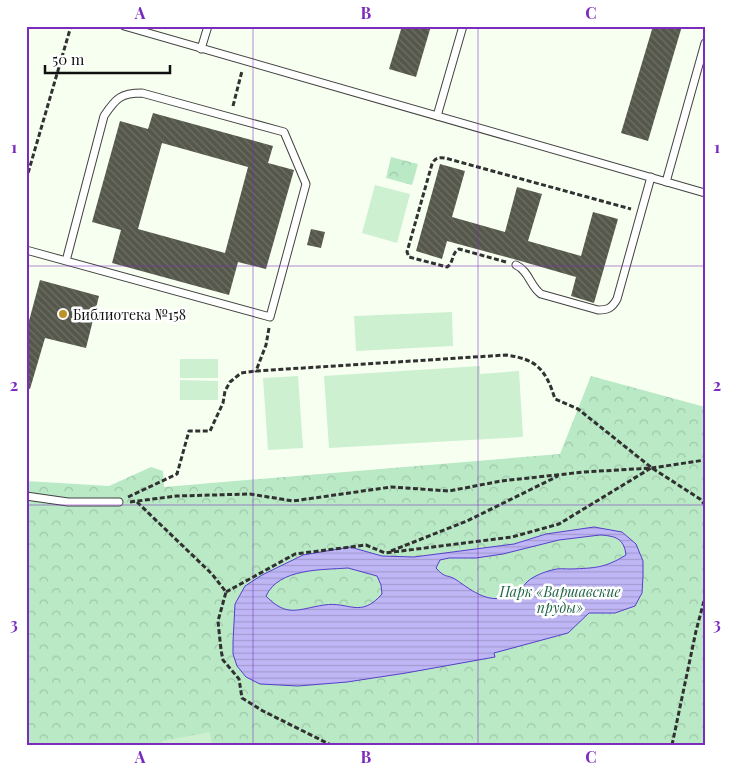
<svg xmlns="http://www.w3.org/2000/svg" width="731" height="771" font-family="'Playfair Display',serif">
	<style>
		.park { fill: url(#park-crowns) }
		.pitch { fill: #ccf0d0 }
		.water { fill: url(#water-rules); stroke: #553fca; fill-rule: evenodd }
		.building { fill: url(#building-back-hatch); fill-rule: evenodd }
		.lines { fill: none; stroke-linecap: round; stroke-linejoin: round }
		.service-casing { stroke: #424242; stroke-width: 9 }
		.path { stroke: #313131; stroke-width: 3; stroke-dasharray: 5 2.5; stroke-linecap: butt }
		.service { stroke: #fff; stroke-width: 7 }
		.grid { fill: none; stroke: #7b2cbf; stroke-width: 1; stroke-opacity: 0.55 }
		.poi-dot { fill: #bc9229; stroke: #fff; stroke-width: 2 }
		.labels { text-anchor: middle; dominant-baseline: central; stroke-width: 5; stroke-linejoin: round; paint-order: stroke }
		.poi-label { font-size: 14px; fill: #0f0f0f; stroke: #fff; text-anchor: start }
		.park-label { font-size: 14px; font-style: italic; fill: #206546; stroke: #fff }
		.neatline { fill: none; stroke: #7b2cbf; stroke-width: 2 }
		.grid-label { font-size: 16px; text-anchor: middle; font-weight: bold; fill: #7b2cbf }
	</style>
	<defs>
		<pattern id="park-crowns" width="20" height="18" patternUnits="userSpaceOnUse" patternTransform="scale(1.25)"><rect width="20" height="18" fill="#bae9c6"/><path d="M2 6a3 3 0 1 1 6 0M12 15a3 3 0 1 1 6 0" fill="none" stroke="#9fc7a9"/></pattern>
		<pattern id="water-rules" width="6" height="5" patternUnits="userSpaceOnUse" patternTransform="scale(1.25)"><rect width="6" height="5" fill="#bfb6f5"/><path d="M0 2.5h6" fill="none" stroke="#a39bd1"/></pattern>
		<pattern id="building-back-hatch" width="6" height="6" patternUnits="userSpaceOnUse" patternTransform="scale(1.25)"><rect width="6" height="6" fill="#55574b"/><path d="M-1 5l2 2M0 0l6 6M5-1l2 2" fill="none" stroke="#6e6f66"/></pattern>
	</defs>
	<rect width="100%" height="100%" fill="#f7fff0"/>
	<!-- park -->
	<g class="park">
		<polygon points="391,157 418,164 412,185 386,178"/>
		<polygon points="591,376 705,407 705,745 26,745 26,481 109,486 151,467 163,471 164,487 560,454"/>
	</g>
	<!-- pitch -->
	<g class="pitch">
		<polygon points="375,185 410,194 397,243 362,233"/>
		<polygon points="452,312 453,346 356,351 354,316"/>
		<rect x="180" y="359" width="38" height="19"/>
		<polygon points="480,366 480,374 519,371 523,437 329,448 324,376"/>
		<polygon points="298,376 303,448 268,450 263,378"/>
		<polygon points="180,380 218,381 218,400 180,400"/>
		<polygon points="210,732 212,745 163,745 162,741"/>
	</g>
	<!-- water -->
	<path class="water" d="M594 527 622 532 636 544 643 561V576L642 593 635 606 615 613H589L568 633 494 653 495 657 406 673 347 682 298 686 260 684 246 677 237 666 233 654V642L235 604 245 586 262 575 303 555 350 547 382 556 414 557 514 544 546 534ZM600 535C615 536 624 538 626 555 605 568 595 568 571 569 565 569 558 568 552 570 544 572 534 576 528 581 523 586 520 591 514 594 490 606 474 592 455 579 446 574 446 579 436 568L440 560 449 558H476L503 554 559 540ZM348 568 377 576 381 585 382 594C360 619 349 601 324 605 298 609 287 618 266 596 279 568 322 570 348 568Z"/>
	<!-- building -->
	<g class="building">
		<polygon points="402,26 431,26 416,77 389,69"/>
		<polygon points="653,26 682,26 648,141 621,133"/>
		<path d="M153 113 273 146 268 163 294 170 266 269 238 262 229 295 112 263 121 230 92 222 120 121 148 129ZM162 143 248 167 225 253 138 229Z"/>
		<polygon points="440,164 465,171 452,217 505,232 517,187 542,194 528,241 581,256 593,212 618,219 594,303 571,296 576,277 517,260 447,241 442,259 416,251"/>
		<polygon points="311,229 325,232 321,248 307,245"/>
		<polygon points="40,280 99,296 86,348 45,338 30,389 26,388 26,332"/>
	</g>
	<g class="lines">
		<defs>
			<g id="service">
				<polyline points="124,26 705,193"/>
				<polyline points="201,49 208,26"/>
				<polyline points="437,116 463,26"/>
				<polyline points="666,182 705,43"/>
				<path d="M26 250 270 317 306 184 284 132 142 93C121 93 116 98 104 116L66 261"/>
				<path d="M516 265C529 271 530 286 541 294L598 310C608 310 612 308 617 299L651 177"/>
				<polyline points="26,496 68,502 119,502"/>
			</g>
		</defs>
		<!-- service casing -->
		<use href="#service" class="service-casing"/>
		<!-- path -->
		<g class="path">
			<polyline points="233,106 242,71"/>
			<polyline points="26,180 71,26"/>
			<path d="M506 262 459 249C451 253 454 263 447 267L409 257 407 252 432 164C435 158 438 157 445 158L631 209"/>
			<path d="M269 328 266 345 256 371 506 355C537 359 546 370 555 399L578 409 652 468 700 499 705 505"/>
			<polyline points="128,497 177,474 189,431 210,431 223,403 225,391 230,382 241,373 256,371"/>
			<polyline points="130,502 176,496 250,494 293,501 391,487 449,491 501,481 584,472 652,468 705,460"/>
			<polyline points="137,502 212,574 226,592 218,621 221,650 223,660 239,679 242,698 263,711 331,745"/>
			<polyline points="391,551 467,521 558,476"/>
			<polyline points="226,592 295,554 366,545 385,553 512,537 559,524 651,468"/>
			<polyline points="672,745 696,631 705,597"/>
		</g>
		<!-- service -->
		<use href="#service" class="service"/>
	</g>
	<!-- grid -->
	<path class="grid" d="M253 26V745M478 26V745M26 266H705M26 505H705"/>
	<!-- markers -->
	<circle class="poi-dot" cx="63" cy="314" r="5"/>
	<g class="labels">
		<!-- poi labels -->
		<g class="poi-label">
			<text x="73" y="314">Библиотека №158</text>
		</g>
		<!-- park labels -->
		<g class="park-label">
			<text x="560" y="591">Парк «Варшавские<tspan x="560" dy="16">пруды»</tspan></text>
		</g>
	</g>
	<!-- border -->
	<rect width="731" height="771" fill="none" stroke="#ffffff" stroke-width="55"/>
	<!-- scale -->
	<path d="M45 65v8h125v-8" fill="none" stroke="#0f0f0f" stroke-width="2.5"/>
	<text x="52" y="65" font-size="15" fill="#0f0f0f" stroke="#ffffff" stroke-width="4" paint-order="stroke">50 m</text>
	<rect x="28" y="28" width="676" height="716" class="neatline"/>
	<g class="grid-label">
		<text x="140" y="19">A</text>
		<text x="366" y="19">B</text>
		<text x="591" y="19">C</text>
		<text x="14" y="153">1</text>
		<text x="717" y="153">1</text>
		<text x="14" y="391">2</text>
		<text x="717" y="391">2</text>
		<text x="14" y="630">3</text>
		<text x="717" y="630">3</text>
		<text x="140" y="763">A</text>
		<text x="366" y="763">B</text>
		<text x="591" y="763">C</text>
	</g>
</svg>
